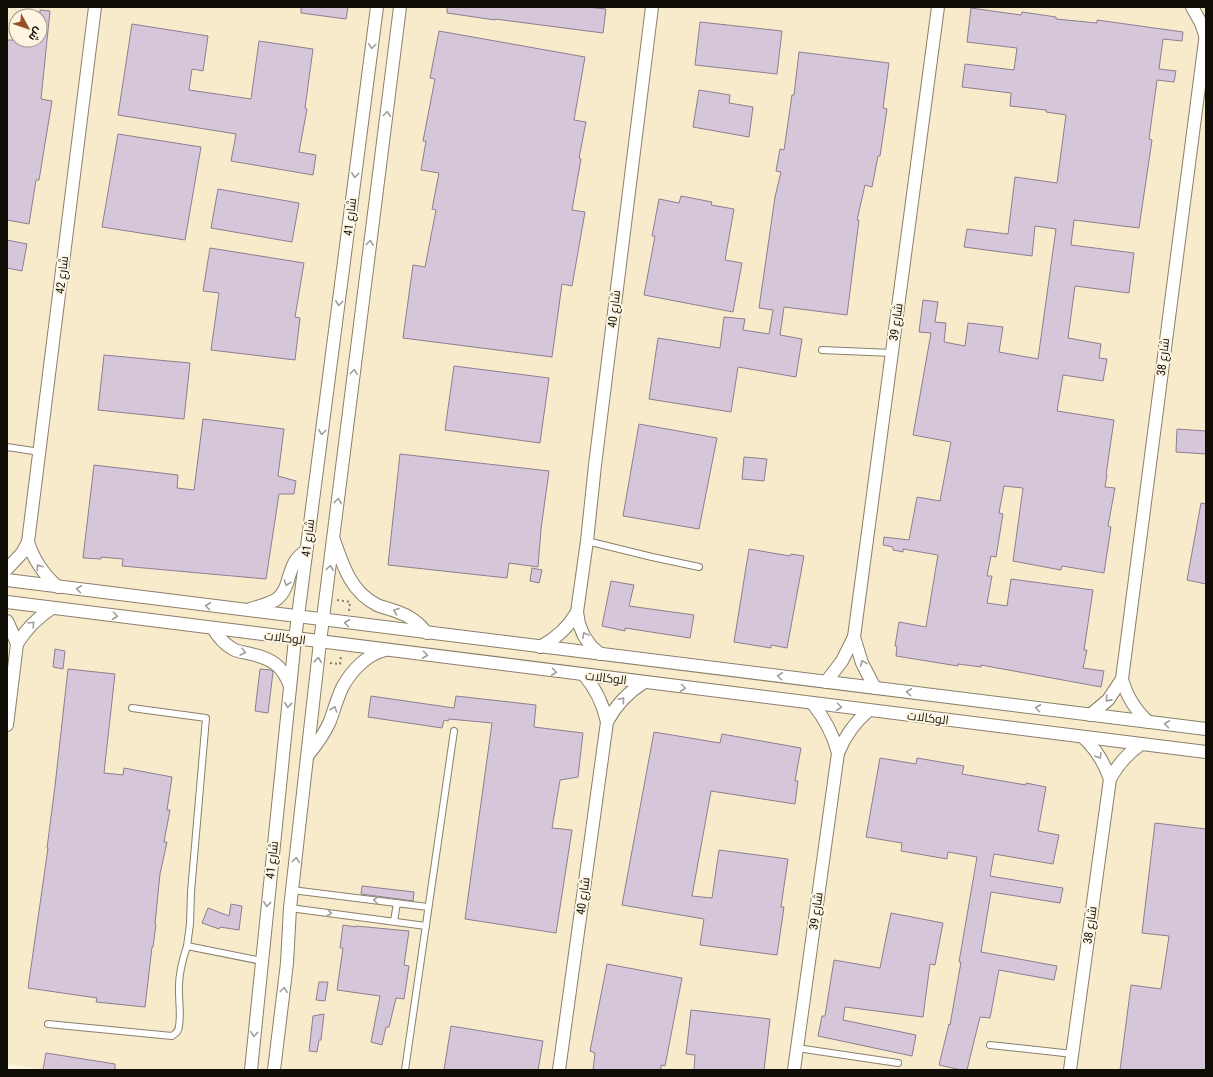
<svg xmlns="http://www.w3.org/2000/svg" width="1213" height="1077" font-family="'Roboto Condensed',Cairo,sans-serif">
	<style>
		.built { fill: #f8ebcc; fill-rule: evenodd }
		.building { fill: #d6c6da; stroke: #8d7e90 }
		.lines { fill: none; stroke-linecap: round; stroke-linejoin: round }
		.service-casing { stroke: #89806b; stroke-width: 8 }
		.minor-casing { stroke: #89806b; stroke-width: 14 }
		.path { stroke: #837e71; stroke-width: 2; stroke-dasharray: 2 3; stroke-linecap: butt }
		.service { stroke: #fff; stroke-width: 6 }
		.minor { stroke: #fff; stroke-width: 12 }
		.oneway { stroke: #9f9e9b }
		.labels { text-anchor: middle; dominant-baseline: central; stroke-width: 4; stroke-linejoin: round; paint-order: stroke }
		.street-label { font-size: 12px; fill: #100d06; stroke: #fdf5e2 }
	</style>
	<rect width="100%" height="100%" fill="#fdf5e2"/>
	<!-- built -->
	<path class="built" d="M7 7H1206V1070H46L7 1064ZM16 16H40V40H16Z"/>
	<!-- building -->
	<g class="building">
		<polygon points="301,7 348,7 346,19 301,13"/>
		<polygon points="447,7 587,7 606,9 603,33 495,19 495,20 447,13"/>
		<polygon points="971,8 1021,15 1022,12 1056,17 1056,19 1097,23 1097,20 1183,32 1182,41 1163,39 1159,69 1176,71 1174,82 1157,80 1149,139 1152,140 1139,228 1074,220 1071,245 1134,253 1129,293 1075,286 1068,338 1101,344 1099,358 1107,359 1103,381 1063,375 1057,411 1114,420 1106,475 1107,475 1105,487 1115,488 1108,526 1111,527 1104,573 1062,566 1061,570 1013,561 1023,488 1004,486 999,513 1003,514 996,557 991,556 987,576 992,576 987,603 1007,606 1011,579 1093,590 1084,650 1087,650 1083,668 1104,671 1101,687 981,665 981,667 958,664 958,666 896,656 897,646 895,646 899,622 926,627 938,555 903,549 903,552 893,550 893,547 883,545 884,537 909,540 917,497 940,501 951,442 913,435 931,333 919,332 923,300 938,302 935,322 946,323 944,342 965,346 968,323 1003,327 999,352 1038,359 1056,229 1035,226 1032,256 964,247 967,229 1008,234 1015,177 1057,183 1066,115 1046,112 1046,110 1010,106 1011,93 962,87 965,64 1014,70 1017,48 967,42"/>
		<polygon points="40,10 50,11 41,99 52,101 39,180 36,180 29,224 7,220 7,40 40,40"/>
		<polygon points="700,22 782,31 777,74 695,65"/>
		<polygon points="132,24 208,36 203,71 192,69 189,90 251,99 259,41 313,49 305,108 307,109 299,152 316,155 313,175 231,161 236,134 118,115"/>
		<polygon points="439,31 585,57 574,120 586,122 579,158 581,159 572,210 585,212 572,286 562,284 552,357 403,338 413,265 425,267 436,210 432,209 439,173 421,170 426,141 423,141 435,79 430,78"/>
		<polygon points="799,52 889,63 883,108 887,109 880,156 878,156 872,187 865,185 857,220 859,220 847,315 784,307 780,335 802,339 796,377 738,367 731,412 649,399 658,338 720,348 724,317 745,319 743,330 769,334 773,310 759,308 775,197 781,172 776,171 780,149 784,150 792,95 794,95"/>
		<polygon points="699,90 730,95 729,103 753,107 749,137 693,127"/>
		<polygon points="118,134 201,147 185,240 102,227"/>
		<polygon points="218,189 299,203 292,242 211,228"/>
		<polygon points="681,196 712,202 711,205 734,209 725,260 742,263 733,312 644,295 655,236 652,236 659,199 679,203"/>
		<polygon points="7,240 27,244 22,271 7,268"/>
		<polygon points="210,248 304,263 295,317 300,318 295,360 211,350 219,293 203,291"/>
		<polygon points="104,355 190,363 184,419 98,410"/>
		<polygon points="454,366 549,378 540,443 445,430"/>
		<polygon points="203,419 284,429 278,476 296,481 294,494 279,494 266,579 122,566 123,559 101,557 101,559 83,558 94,465 178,475 177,488 194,490"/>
		<polygon points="639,424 717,438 699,529 623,516"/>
		<polygon points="1177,429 1206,431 1206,454 1176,452"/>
		<polygon points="400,454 549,471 541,529 538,567 509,563 507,578 388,565"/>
		<polygon points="744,457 767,459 764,481 742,479"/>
		<polygon points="1201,503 1206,504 1206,584 1187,580"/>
		<polygon points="749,549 790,556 791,554 804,556 787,648 771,645 771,648 734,642"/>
		<polygon points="532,568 542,570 539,583 530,581"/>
		<polygon points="611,581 634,585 629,606 694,615 690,638 625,628 625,631 602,626"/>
		<polygon points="55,649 65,651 63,669 53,667"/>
		<polygon points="68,669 115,674 104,773 123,775 124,768 172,777 167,810 170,810 164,842 167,842 160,874 155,924 156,924 153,947 152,947 145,1007 96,1002 97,998 28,988 48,848 47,848 55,786"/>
		<polygon points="260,669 271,670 273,672 268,713 255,711"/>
		<polygon points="371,696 454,708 456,696 536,705 534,727 583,733 578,777 560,780 552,828 572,830 556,933 465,919 492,723 449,719 448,721 444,720 442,728 368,717"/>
		<polygon points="654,732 720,743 722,734 801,748 795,781 798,781 795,804 711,791 692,896 712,898 719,850 788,859 781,907 784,907 777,955 700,945 704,919 622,905"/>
		<polygon points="880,758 916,764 917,758 964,766 962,774 1026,785 1026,783 1046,787 1038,831 1059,835 1053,864 994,854 990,876 1063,888 1060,903 991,892 981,952 1057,966 1054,980 999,970 990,1018 980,1017 967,1070 961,1070 939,1065 949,1024 950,1025 961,962 959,962 977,857 948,852 947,859 901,851 902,843 866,837"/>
		<polygon points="1155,823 1206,829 1206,1070 1120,1070 1131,985 1161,989 1169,936 1142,933"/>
		<polygon points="362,886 414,892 413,901 361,894"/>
		<polygon points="231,904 242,906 239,930 220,927 219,929 202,923 208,908 229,916"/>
		<polygon points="891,913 943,923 935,965 930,964 923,1017 845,1007 843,1020 916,1035 912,1056 818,1036 822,1016 825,1016 834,960 880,968"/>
		<polygon points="343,925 356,927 356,926 409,931 404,965 409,966 404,999 396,998 389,1027 386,1027 382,1045 371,1042 380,996 337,990 343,948 340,948"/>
		<polygon points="607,964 682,978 665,1066 661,1065 661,1070 593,1070 595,1053 590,1051"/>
		<polygon points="319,982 328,982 325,1001 316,1000"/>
		<polygon points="691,1010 770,1019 764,1070 694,1070 695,1055 686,1054"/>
		<polygon points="324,1014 321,1040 319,1040 317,1052 309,1051 313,1016"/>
		<polygon points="451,1026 543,1041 538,1070 444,1070"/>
		<polygon points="46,1053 115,1064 115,1070 43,1070"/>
	</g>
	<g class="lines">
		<defs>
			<g id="service">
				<polyline points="822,350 892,353"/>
				<polyline points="7,447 40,452"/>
				<polyline points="587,541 652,557 699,567"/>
				<polyline points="132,708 206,718 191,892 190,924 187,946"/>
				<polyline points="292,890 428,907"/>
				<polyline points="290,908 426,926"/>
				<polyline points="394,921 397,903"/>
				<path d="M48 1024 172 1036C176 1033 179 1031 179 1026 181 1015 179 1003 179 992 178 976 182 961 187 946L262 961"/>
				<polyline points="990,1045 1073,1054"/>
				<polyline points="797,1048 898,1063"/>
				<polyline points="405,1070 454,731"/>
			</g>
			<g id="minor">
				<polyline points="1192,7 1201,23 1205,35"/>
				<path d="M334 540C343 566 351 592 377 605 384 608 391 609 398 612 410 616 419 623 427 633"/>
				<path d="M28 542C34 561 43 574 58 587"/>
				<polyline points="7,569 22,553 28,542 95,7"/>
				<polyline points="7,580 1206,729"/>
				<polyline points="7,602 1206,752"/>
				<path d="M250 609C259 606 270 604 277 599 293 586 285 563 306 551"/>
				<polyline points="7,621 12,632 17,644 7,725"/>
				<path d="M213 628C218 637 224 644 233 649 238 652 244 652 251 654 272 659 282 665 290 686"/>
				<polyline points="854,637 862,663 875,688"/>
				<path d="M17 644C26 629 37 618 52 608"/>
				<path d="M540 647C557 638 568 628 577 612"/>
				<polyline points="600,654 591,646 584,636 579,624 577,612 587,541 595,465 652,7"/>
				<path d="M584 675C597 690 603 704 607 722"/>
				<path d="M1122 679C1127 697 1135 709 1148 722"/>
				<polyline points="826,682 842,661 854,637 938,7"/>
				<path d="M813 704C825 719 833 734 838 753"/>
				<polyline points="1090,715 1108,700 1122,679 1206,33"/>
				<path d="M1083 737C1096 749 1104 762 1110 779"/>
				<path d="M308 755C317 744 325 733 330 721 334 710 337 699 342 688 351 671 366 655 385 650"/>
				<polyline points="251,1070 295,639 377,7"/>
				<polyline points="274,1070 287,963 290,908 320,642 400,7"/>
				<path d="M559 1070 607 722C616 705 627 693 643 683"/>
				<path d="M794 1070 838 753C845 736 854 723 868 711"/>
				<path d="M1070 1070 1110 779C1118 764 1127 754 1141 744"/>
			</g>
		</defs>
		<!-- service casing -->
		<use href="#service" class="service-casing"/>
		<!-- minor casing -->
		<use href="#minor" class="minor-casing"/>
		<!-- path -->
		<g class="path">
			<polyline points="337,600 350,602 349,611"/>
			<polyline points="330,663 340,664 341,655"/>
		</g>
		<!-- service -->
		<use href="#service" class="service"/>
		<!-- minor -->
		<use href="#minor" class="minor"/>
	</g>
	<!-- one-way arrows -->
	<defs><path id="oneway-chevron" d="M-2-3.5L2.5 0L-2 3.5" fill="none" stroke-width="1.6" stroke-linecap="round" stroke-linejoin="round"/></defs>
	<g class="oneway">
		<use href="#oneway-chevron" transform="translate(372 46) rotate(97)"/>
		<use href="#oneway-chevron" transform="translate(387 114) rotate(-83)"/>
		<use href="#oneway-chevron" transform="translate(355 175) rotate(97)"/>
		<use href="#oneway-chevron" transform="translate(370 243) rotate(-83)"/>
		<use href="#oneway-chevron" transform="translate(339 303) rotate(97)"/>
		<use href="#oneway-chevron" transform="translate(354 372) rotate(-83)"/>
		<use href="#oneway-chevron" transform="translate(322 432) rotate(97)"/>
		<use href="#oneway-chevron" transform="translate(338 501) rotate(-83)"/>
		<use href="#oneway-chevron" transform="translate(39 567) rotate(-124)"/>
		<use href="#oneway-chevron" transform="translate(330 568) rotate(-83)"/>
		<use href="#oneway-chevron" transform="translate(287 583) rotate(109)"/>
		<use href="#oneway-chevron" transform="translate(79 589) rotate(-173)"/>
		<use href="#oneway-chevron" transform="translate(208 606) rotate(-173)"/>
		<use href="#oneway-chevron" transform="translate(396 611) rotate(-160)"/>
		<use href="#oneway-chevron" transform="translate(115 616) rotate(7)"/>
		<use href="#oneway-chevron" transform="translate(347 623) rotate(-173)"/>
		<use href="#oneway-chevron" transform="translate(32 624) rotate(-46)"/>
		<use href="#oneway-chevron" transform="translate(585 635) rotate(-118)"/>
		<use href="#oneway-chevron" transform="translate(243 652) rotate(14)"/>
		<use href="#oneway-chevron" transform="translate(425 655) rotate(7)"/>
		<use href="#oneway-chevron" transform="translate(318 660) rotate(-84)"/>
		<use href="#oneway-chevron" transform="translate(863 663) rotate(-112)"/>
		<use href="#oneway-chevron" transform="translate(554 672) rotate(7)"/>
		<use href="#oneway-chevron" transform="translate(780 676) rotate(-173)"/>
		<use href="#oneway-chevron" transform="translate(683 688) rotate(7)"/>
		<use href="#oneway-chevron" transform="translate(909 692) rotate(-173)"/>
		<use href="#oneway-chevron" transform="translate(1108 699) rotate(132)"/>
		<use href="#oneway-chevron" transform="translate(622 700) rotate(-49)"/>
		<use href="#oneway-chevron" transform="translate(288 705) rotate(96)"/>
		<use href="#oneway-chevron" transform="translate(839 707) rotate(7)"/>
		<use href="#oneway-chevron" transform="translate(1038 708) rotate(-173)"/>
		<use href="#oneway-chevron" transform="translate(334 709) rotate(-71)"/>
		<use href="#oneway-chevron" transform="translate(1167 724) rotate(-173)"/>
		<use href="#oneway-chevron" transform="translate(1099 756) rotate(58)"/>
		<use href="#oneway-chevron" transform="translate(296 860) rotate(-83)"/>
		<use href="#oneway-chevron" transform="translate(376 900) rotate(-173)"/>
		<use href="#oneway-chevron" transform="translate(267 904) rotate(96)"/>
		<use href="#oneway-chevron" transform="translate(329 913) rotate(8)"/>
		<use href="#oneway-chevron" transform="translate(284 990) rotate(-83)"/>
		<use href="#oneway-chevron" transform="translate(254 1034) rotate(96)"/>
	</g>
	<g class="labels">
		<!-- street labels -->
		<g class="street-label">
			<text transform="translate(350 217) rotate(-83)">شارع 41</text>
			<text transform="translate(62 275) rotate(-83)">شارع 42</text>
			<text transform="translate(614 309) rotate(-83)">شارع 40</text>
			<text transform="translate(896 322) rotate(-82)">شارع 39</text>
			<text transform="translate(1163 357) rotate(-83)">شارع 38</text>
			<text transform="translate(308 538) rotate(-83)">شارع 41</text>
			<text transform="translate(285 638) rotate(7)">الوكالات</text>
			<text transform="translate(606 678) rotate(7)">الوكالات</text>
			<text transform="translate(928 718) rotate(7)">الوكالات</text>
			<text transform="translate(272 860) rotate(-84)">شارع 41</text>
			<text transform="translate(583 896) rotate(-82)">شارع 40</text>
			<text transform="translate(816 911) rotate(-82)">شارع 39</text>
			<text transform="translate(1090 925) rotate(-82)">شارع 38</text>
		</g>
	</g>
	<!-- border -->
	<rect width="1213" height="1077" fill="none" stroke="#100d06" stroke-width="16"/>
	<!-- north arrow -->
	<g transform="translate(28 28) rotate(130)"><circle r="19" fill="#fdf5e2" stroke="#9e988a"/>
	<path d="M0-3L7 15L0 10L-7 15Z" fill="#975128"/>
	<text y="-6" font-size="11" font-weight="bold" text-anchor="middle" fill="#100d06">ش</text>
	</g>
</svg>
